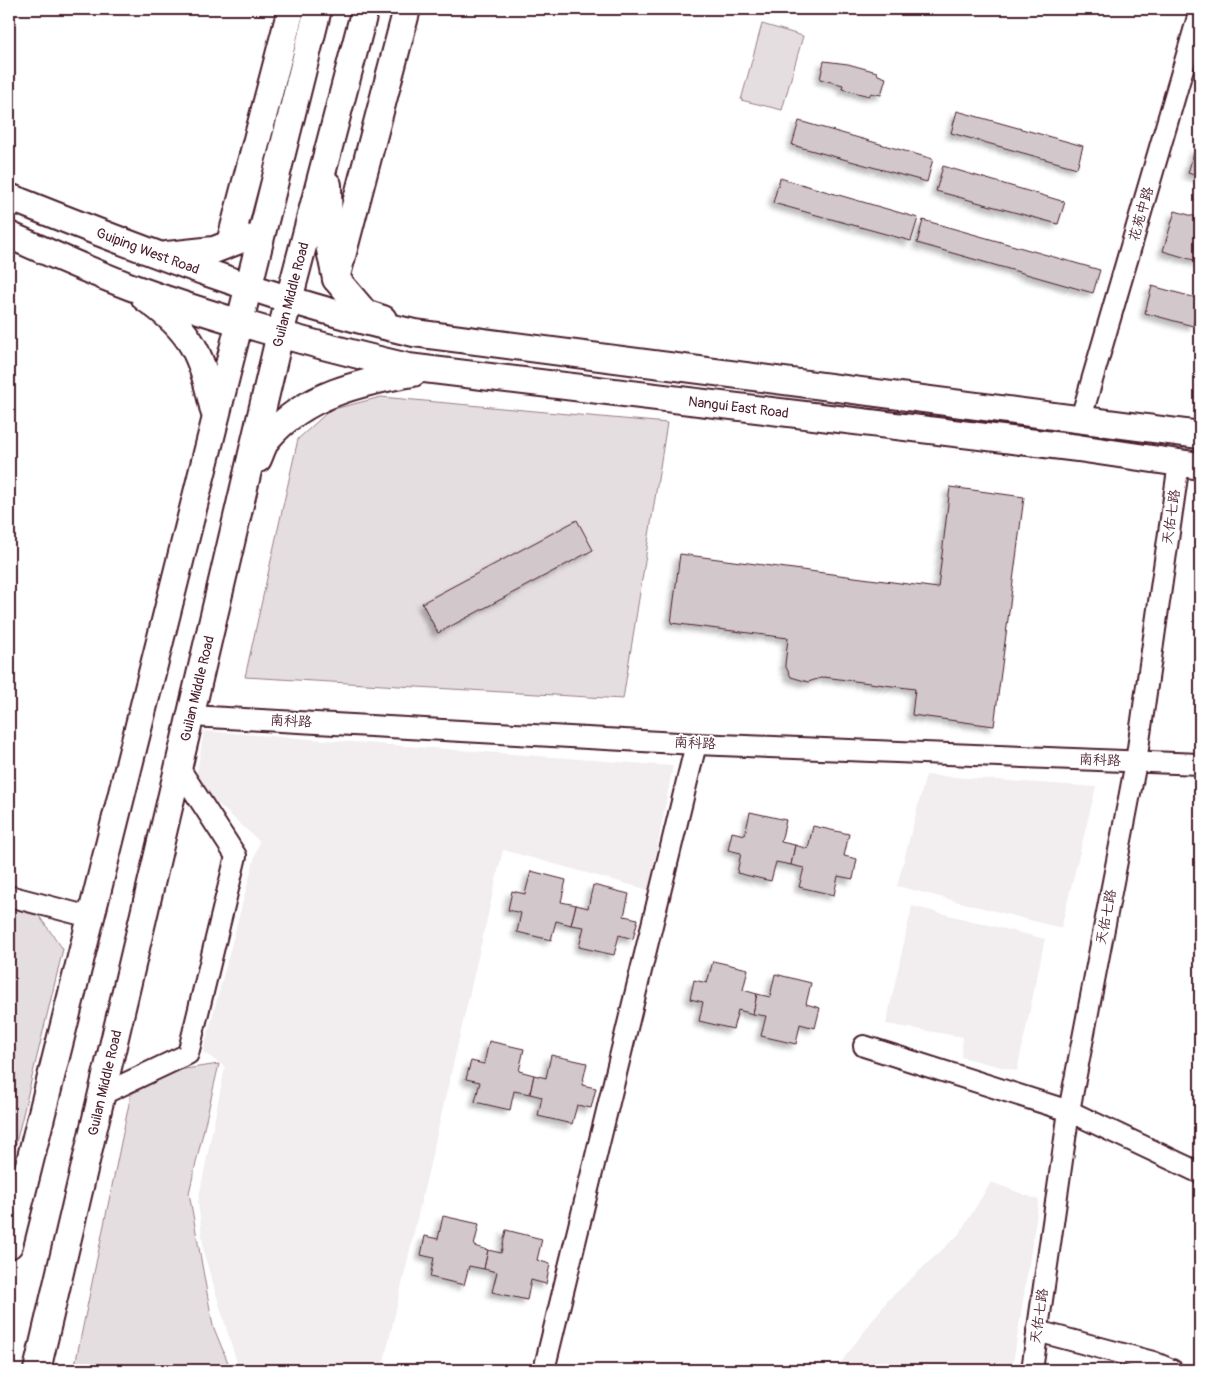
<svg xmlns="http://www.w3.org/2000/svg" width="1209" height="1379" font-family="Pangolin,'LXGW WenKai TC',sans-serif">
	<style>
		.built { fill: #f2eeef }
		.green { fill: #e5dee0; stroke: #987e86 }
		.building { fill: #d2c7cb; stroke: #4a1f2b; filter: url(#shadow) }
		.lines { fill: none; stroke-linecap: round; stroke-linejoin: round }
		.minor-casing { stroke: #4a1f2b; stroke-width: 24 }
		.major-casing { stroke: #4a1f2b; stroke-width: 30 }
		.minor { stroke: #fff; stroke-width: 20 }
		.major { stroke: #fff; stroke-width: 26 }
		.labels { text-anchor: middle; dominant-baseline: central; stroke-width: 4; stroke-linejoin: round; paint-order: stroke }
		.street-label { font-size: 14px; fill: #4a1f2b; stroke: #fff }
	</style>
	<defs>
		<filter id="shadow"><feDropShadow dx="-4.5" dy="4.5" stdDeviation="2.5" flood-color="#0004"/></filter>
	</defs>
	<rect width="100%" height="100%" fill="#fff"/>
	<filter id="ink" filterUnits="userSpaceOnUse"><feTurbulence type="fractalNoise" baseFrequency=".02" numOctaves="2"/><feDisplacementMap in="SourceGraphic" scale="10" xChannelSelector="R" yChannelSelector="G"/><feConvolveMatrix kernelMatrix="1 2 1 2 8 2 1 2 1" color-interpolation-filters="sRGB"/></filter>
	<g filter="url(#ink)">
		<!-- built -->
		<g class="built">
			<polygon points="204,731 673,766 649,890 503,850 382,1370 239,1370 204,1254 198,1202 225,1067 203,1052 259,841 195,783"/>
			<polygon points="926,775 1096,787 1061,928 897,886"/>
			<polygon points="912,906 1045,939 1017,1071 961,1057 963,1037 886,1024"/>
			<polygon points="991,1182 1039,1200 1012,1370 835,1370 888,1300 959,1234"/>
		</g>
		<!-- green -->
		<g class="green">
			<polygon points="762,24 803,36 782,110 741,100"/>
			<polygon points="381,397 667,423 623,699 245,677 298,439 330,410"/>
			<polygon points="9,908 39,916 63,949 9,1172"/>
			<polygon points="219,1064 189,1193 213,1326 231,1370 74,1370 131,1094 178,1070"/>
		</g>
		<!-- building -->
		<g class="building">
			<polygon points="824,61 848,64 877,72 878,75 886,78 881,95 871,93 869,96 842,89 843,85 820,79"/>
			<polygon points="957,111 1083,146 1077,168 951,133"/>
			<polygon points="799,121 933,159 927,182 792,145"/>
			<polygon points="1195,149 1200,150 1200,177 1188,173"/>
			<polygon points="943,166 1065,202 1058,224 936,191"/>
			<polygon points="780,178 918,218 911,241 773,203"/>
			<polygon points="1175,211 1200,218 1200,262 1163,251"/>
			<polygon points="923,220 1100,270 1093,293 917,243"/>
			<polygon points="1152,286 1200,299 1193,326 1145,313"/>
			<polygon points="950,487 1024,497 994,726 912,715 915,689 824,677 808,682 791,677 785,665 788,638 671,623 680,554 938,588"/>
			<polygon points="577,520 593,550 438,633 422,603"/>
			<polygon points="750,812 786,820 781,842 795,845 791,865 776,862 771,881 737,873 741,853 728,850 732,832 745,835"/>
			<polygon points="813,826 849,834 844,856 857,859 853,879 838,876 834,895 799,887 804,868 791,865 795,845 808,849"/>
			<polygon points="531,871 566,880 561,902 576,905 571,925 556,921 551,940 517,932 521,913 508,910 512,891 525,894"/>
			<polygon points="593,885 629,894 624,916 638,919 633,939 619,935 614,955 579,947 584,927 571,925 576,905 588,908"/>
			<polygon points="713,961 748,969 743,990 757,994 753,1014 738,1010 733,1029 699,1021 703,1002 690,999 694,980 707,983"/>
			<polygon points="775,974 811,983 806,1004 820,1008 815,1028 800,1024 796,1044 761,1036 766,1016 753,1014 757,994 770,997"/>
			<polygon points="489,1041 524,1049 519,1071 534,1075 530,1094 514,1091 510,1110 475,1102 480,1082 466,1079 471,1061 484,1064"/>
			<polygon points="551,1055 587,1063 582,1085 596,1088 591,1108 577,1105 572,1124 538,1116 542,1097 530,1094 534,1075 546,1078"/>
			<polygon points="443,1216 479,1224 474,1246 488,1250 484,1269 469,1266 464,1285 430,1277 434,1258 421,1255 425,1236 438,1239"/>
			<polygon points="506,1230 542,1239 537,1260 550,1264 546,1284 531,1280 527,1300 492,1292 497,1272 484,1269 488,1250 501,1253"/>
		</g>
		<g class="lines">
			<defs>
				<g id="minor">
					<polyline points="1081,418 1200,10"/>
					<polyline points="191,716 696,744 1200,764"/>
					<polyline points="9,896 90,917"/>
					<polyline points="864,1046 1069,1111 1200,1173"/>
					<polyline points="103,1094 188,1054 236,856 179,768"/>
					<polyline points="1037,1331 1153,1362 1172,1370"/>
					<polyline points="544,1370 696,744"/>
					<polyline points="1032,1370 1069,1111 1136,762 1179,463"/>
				</g>
				<g id="major">
					<polyline points="328,185 329,245 336,279 365,313 383,319"/>
					<path id="s1" d="M9 197C142 250 275 302 414 333L1200 435"/>
					<path id="s2" d="M9 235C49 253 90 271 131 287 221 320 315 345 408 367L1078 448 1200 466"/>
					<polyline points="230,243 291,9"/>
					<polyline points="167,255 214,250 245,238"/>
					<polyline points="336,279 407,9"/>
					<path d="M145 298C194 332 201 355 214 411"/>
					<path d="M258 459C261 452 264 443 268 438 304 395 361 382 413 373"/>
					<polyline points="9,1245 318,9"/>
					<path id="s3" d="M37 1370 280 334 365 9"/>
				</g>
			</defs>
			<!-- minor casing -->
			<use href="#minor" class="minor-casing"/>
			<!-- major casing -->
			<use href="#major" class="major-casing"/>
			<!-- minor -->
			<use href="#minor" class="minor"/>
			<!-- major -->
			<use href="#major" class="major"/>
		</g>
	</g>
	<g class="labels">
		<!-- street labels -->
		<g class="street-label">
			<text transform="translate(1141 214) rotate(-74)">花苑中路</text>
			<text stroke="none"><textPath href="#s1" startOffset="149">Guiping West Road</textPath></text>
			<text stroke="none"><textPath href="#s3" startOffset="1105">Guilan Middle Road</textPath></text>
			<text stroke="none"><textPath href="#s2" startOffset="754">Nangui East Road</textPath></text>
			<text transform="translate(1171 517) rotate(-82)">天佑七路</text>
			<text stroke="none"><textPath href="#s3" startOffset="700">Guilan Middle Road</textPath></text>
			<text transform="translate(291 721) rotate(3)">南科路</text>
			<text transform="translate(695 743) rotate(3)">南科路</text>
			<text transform="translate(1100 760) rotate(2)">南科路</text>
			<text transform="translate(1106 917) rotate(-79)">天佑七路</text>
			<text stroke="none"><textPath href="#s3" startOffset="295">Guilan Middle Road</textPath></text>
			<text transform="translate(1039 1316) rotate(-82)">天佑七路</text>
		</g>
	</g>
	<!-- margin -->
	<rect width="1209" height="1379" fill="none" stroke="#fff" stroke-width="30"/>
	<rect x="15" y="15" width="1179" height="1349" fill="none" stroke="#4a1f2b" stroke-width="2" filter="url(#ink)"/>
</svg>
